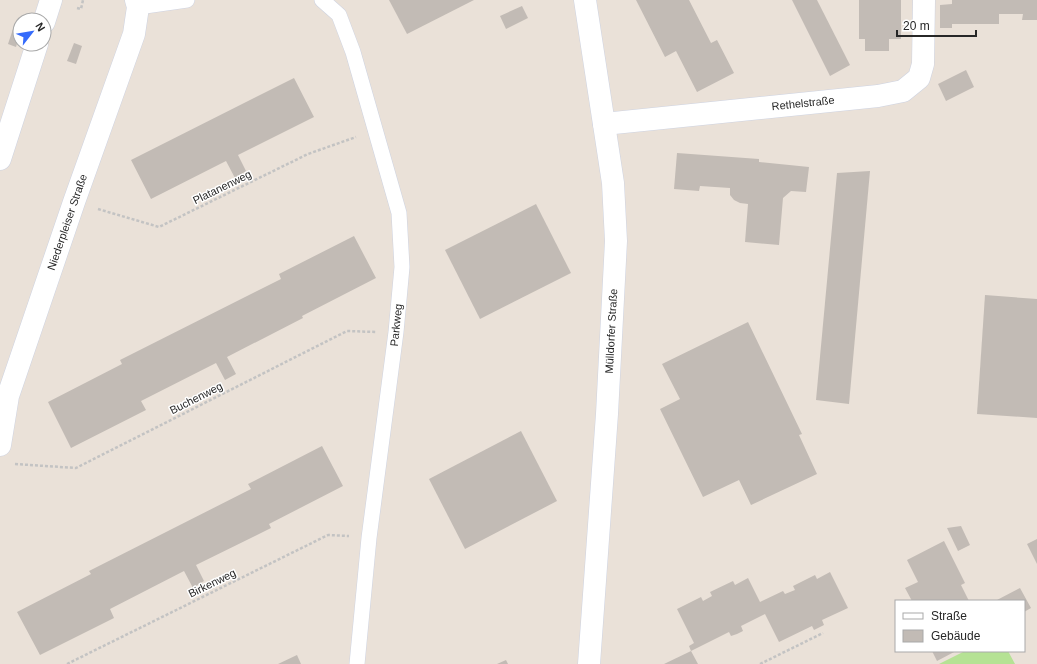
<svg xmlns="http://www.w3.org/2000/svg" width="1037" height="664" font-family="Helvetica,sans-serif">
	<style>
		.green { fill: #b5e294 }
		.building { fill: #c2bbb5 }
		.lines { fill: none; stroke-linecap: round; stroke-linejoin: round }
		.lane-casing { stroke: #ced3e1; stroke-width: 16 }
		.street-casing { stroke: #ced3e1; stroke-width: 23 }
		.path { stroke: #c3c3c3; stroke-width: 2.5; stroke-dasharray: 3 2; stroke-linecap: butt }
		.lane { stroke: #fff; stroke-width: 15 }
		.street { stroke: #fff; stroke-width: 22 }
		.labels { text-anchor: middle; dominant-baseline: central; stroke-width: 3; stroke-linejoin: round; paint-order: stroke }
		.street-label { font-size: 11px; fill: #272727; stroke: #fff }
	</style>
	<rect width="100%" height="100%" fill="#eae1d8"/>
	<!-- green -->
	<polygon class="green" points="965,651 1008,651 1015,664 939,664"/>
	<!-- building -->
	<g class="building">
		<polygon points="389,0 474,0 407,34"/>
		<polygon points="636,0 689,0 711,43 717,40 734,73 697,92 676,51 665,57"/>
		<polygon points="792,0 817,0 850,65 830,76"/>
		<polygon points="859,0 901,0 901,39 889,39 889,51 865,51 865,39 859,39"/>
		<polygon points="952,0 1037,0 1037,20 1022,20 1023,14 999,14 999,24 952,24 952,28 940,28 940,5 952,4"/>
		<polygon points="522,6 528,18 506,29 500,16"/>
		<polygon points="14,26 20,28 20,33 16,47 8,44"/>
		<polygon points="74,43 82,46 76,64 67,61"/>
		<polygon points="966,70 974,87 946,101 938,84"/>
		<polygon points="294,78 314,117 238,155 246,171 235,178 226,161 151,199 131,160"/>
		<polygon points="677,153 759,159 759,162 809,167 806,192 791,191 783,198 779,245 745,242 748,204 740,203 734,200 730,195 730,188 700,186 699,191 674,189"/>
		<polygon points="870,171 849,404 816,400 837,173"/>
		<polygon points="536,204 571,273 480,319 445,250"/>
		<polygon points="354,236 376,278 302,316 303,318 227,357 236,374 225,380 216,363 141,401 146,410 71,448 48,402 122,364 120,360 281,279 279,274"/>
		<polygon points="985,295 1037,299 1037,418 977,414"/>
		<polygon points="748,322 802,434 799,435 817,474 751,505 739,480 703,497 660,409 680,399 662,364"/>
		<polygon points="521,431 557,501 465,549 429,479"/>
		<polygon points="322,446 343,486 269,524 271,528 196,565 204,581 193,588 184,571 110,609 114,618 40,655 17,612 91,574 89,571 251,489 248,484"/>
		<polygon points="961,526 970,545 958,551 947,528"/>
		<polygon points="1037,539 1037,564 1027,544"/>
		<polygon points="944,541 965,583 961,585 969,601 912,601 905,588 918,582 907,560"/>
		<polygon points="830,572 848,608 822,620 824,625 814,630 812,626 779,642 765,614 741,626 743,631 737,634 731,636 729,632 691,651 689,646 694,643 677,609 701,597 703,601 712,596 710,592 733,581 735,585 748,578 760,602 783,591 785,594 795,590 793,586 815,575 817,579"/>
		<polygon points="1020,588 1031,608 1024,612 1024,601 998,601 997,600"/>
		<polygon points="691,651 698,664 664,664"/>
		<polygon points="932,651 956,651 937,661"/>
		<polygon points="297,655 301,664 278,664"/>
		<polygon points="506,660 508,664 497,664"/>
	</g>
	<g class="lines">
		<defs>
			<g id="lane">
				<polyline points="322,0 339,15 353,52 399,213 402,267 396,332 369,538 357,664"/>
				<polyline points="138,7 187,0"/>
			</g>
			<g id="street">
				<polyline points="585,0 613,183 616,241 607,414 589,664"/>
				<polyline points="44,22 51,0"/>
				<polyline points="604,124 878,96 903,91 919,78 923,64 924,0"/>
				<polyline points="0,159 37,44"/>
				<polyline points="0,445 8,396 74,202 134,34 138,7 136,0"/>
			</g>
		</defs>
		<!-- lane casing -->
		<use href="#lane" class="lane-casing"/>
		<!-- street casing -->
		<use href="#street" class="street-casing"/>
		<!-- path -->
		<g class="path">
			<polyline points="77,8 81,9 83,0"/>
			<polyline points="98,209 159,227 308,154 356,137"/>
			<polyline points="15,464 76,468 347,331 376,332"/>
			<polyline points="67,664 328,535 349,536"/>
			<polyline points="760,664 823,633"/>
		</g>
		<!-- lane -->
		<use href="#lane" class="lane"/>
		<!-- street -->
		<use href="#street" class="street"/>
	</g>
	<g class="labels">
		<!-- street labels -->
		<g class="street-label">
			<text transform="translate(803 103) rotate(-6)">Rethelstraße</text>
			<text transform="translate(222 187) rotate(-26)">Platanenweg</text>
			<text transform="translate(67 222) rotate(-71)">Niederpleiser Straße</text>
			<text transform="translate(396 325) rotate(-84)">Parkweg</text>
			<text transform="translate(611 331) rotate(-87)">Mülldorfer Straße</text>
			<text transform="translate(196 398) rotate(-27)">Buchenweg</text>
			<text transform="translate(212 583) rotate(-26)">Birkenweg</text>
		</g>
	</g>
	<!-- legend -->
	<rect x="895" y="600" width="130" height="52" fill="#ffffff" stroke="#a9a9a9"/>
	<rect x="903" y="613" width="20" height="6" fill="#ffffff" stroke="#a9a9a9"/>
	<text x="931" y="620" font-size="12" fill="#272727">Straße</text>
	<rect x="903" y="630" width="20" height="12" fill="#c2bbb5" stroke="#a9a9a9"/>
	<text x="931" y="640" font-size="12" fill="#272727">Gebäude</text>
	<!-- north arrow -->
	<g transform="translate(32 32) rotate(59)"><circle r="19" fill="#ffffff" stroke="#a9a9a9"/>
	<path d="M0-3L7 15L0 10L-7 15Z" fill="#356bfb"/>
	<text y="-6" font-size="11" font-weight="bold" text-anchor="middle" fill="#272727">N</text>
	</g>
	<!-- scale -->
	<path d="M897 30v6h79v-6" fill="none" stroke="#272727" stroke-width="2"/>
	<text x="903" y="30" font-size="12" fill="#272727" stroke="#ffffff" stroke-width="3" paint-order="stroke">20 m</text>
</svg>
